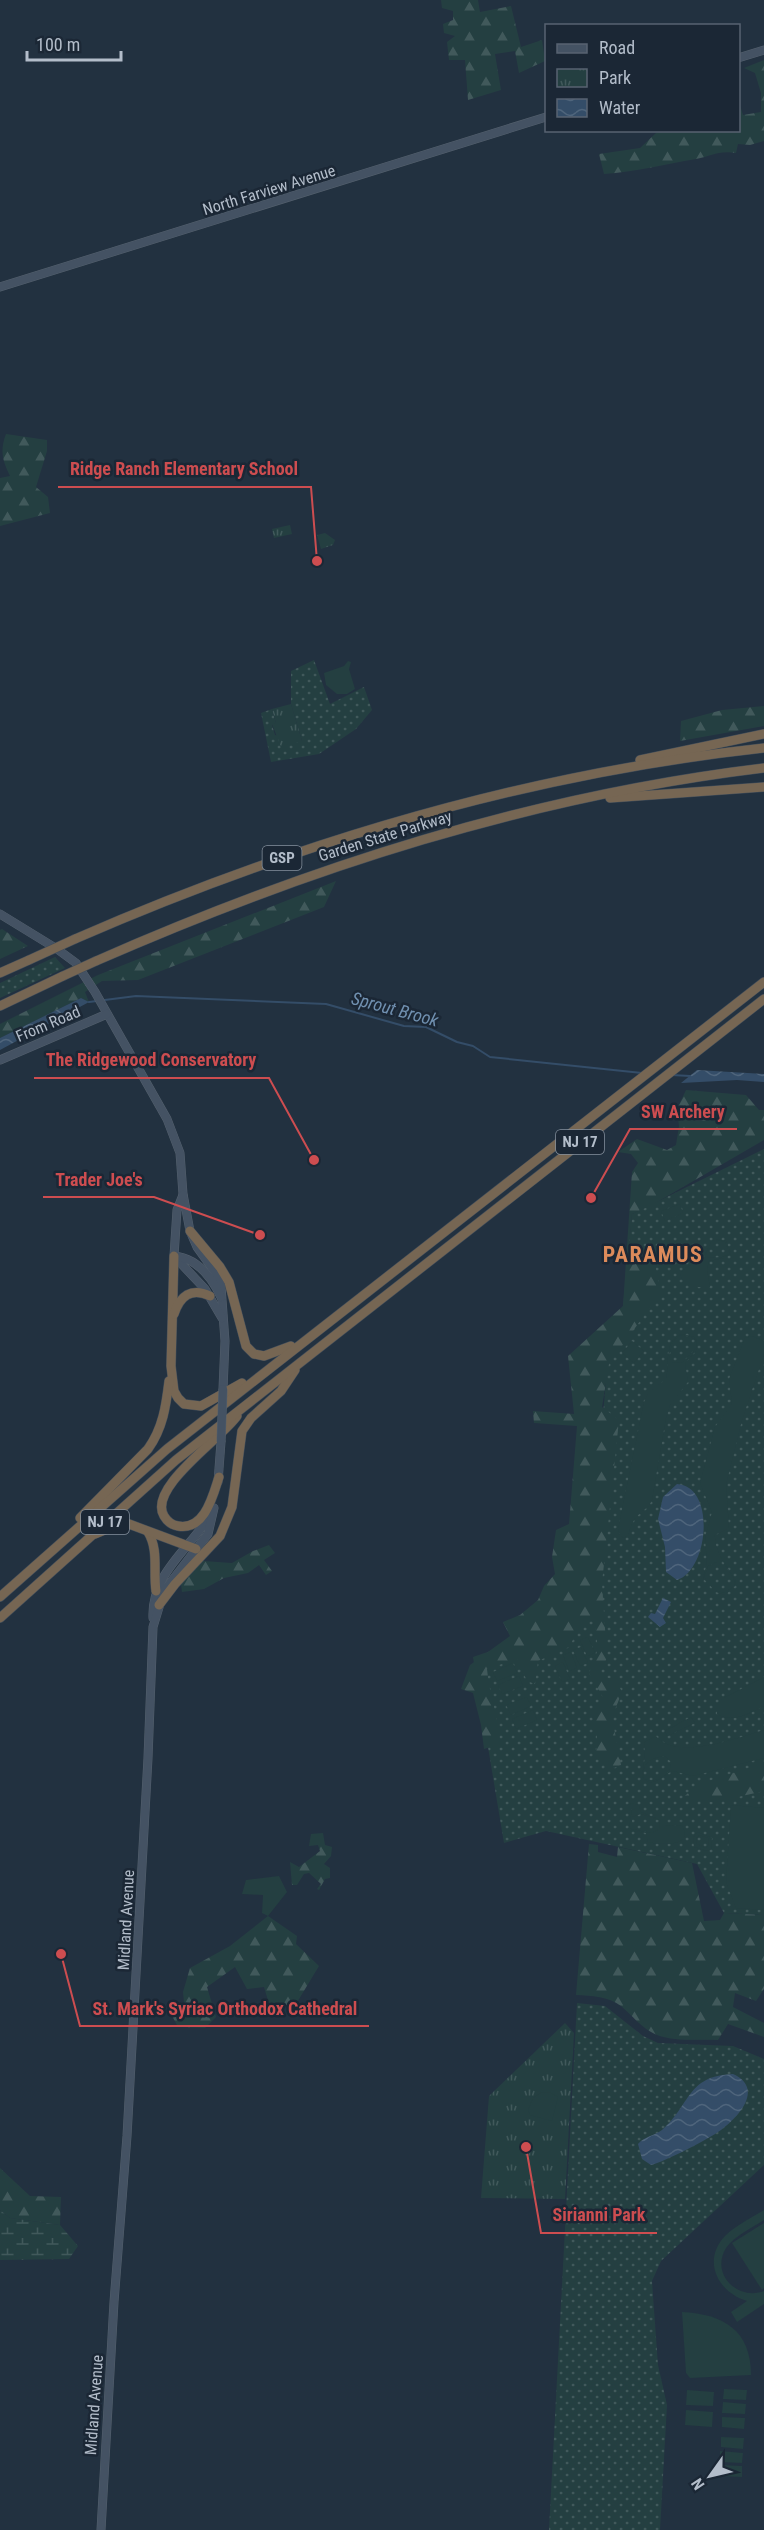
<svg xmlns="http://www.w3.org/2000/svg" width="764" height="2530" font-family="'Roboto Condensed',sans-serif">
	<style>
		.grass { fill: url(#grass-dots) }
		.forest { fill: url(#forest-firs) }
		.wetland { fill: url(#wetland-marsh) }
		.park { fill: url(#park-tufts) }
		.garden { fill: #243f41; fill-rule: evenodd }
		.water { fill: url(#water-waves) }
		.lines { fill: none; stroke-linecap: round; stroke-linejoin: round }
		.stream { stroke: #344d68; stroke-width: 2 }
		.secondary-casing { stroke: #54606d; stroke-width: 9 }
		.highway-casing { stroke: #414d5a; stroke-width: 10 }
		.secondary { stroke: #445263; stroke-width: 8 }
		.highway { stroke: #766653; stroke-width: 9 }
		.secondary-bridge-casing { stroke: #54606d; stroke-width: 9; stroke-linecap: butt }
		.highway-bridge-casing { stroke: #414d5a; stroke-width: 10; stroke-linecap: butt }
		.secondary-bridge { stroke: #445263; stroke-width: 8 }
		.highway-bridge { stroke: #766653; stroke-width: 9 }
		.labels { text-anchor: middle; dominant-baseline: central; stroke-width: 5; stroke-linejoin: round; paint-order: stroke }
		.shield { fill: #1b2735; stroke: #85909d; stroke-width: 1.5 }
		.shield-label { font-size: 15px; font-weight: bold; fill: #b3bdca }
		.street-label { font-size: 16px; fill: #b3bdca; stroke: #1b2735 }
		.water-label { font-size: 18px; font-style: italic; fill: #7090b0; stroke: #1b2735 }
		.district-label { font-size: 22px; font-weight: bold; letter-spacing: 1.5px; fill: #dd8b5b; stroke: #1b2735 }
		.leader { fill: none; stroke: #cd4d50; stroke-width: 2 }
		.callout-dot { fill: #cd4d50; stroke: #1b2735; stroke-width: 2 }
		.callout-label { font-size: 18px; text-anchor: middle; font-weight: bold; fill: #cd4d50; stroke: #1b2735; stroke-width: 5; stroke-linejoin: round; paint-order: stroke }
	</style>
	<defs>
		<pattern id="grass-dots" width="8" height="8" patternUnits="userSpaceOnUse" patternTransform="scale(1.5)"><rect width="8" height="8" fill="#243f41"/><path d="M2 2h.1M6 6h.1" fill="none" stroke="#41595b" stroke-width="1.8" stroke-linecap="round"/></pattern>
		<pattern id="forest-firs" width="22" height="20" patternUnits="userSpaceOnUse" patternTransform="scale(1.5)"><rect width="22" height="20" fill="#243f41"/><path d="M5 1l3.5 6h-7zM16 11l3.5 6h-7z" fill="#41595b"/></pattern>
		<pattern id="wetland-marsh" width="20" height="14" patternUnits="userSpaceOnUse" patternTransform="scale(1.5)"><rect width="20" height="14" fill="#243f41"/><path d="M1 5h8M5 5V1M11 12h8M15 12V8" fill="none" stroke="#41595b"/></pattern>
		<pattern id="park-tufts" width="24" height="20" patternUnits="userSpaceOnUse" patternTransform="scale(1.5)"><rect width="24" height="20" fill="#243f41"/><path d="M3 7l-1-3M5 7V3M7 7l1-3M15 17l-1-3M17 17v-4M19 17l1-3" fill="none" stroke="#41595b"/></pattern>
		<pattern id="water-waves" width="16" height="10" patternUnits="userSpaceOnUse" patternTransform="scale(1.5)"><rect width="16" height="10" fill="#344d68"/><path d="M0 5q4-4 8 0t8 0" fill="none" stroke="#4f657c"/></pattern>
	</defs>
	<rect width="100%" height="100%" fill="#223140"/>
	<!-- grass -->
	<g class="grass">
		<polygon points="314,660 330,704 364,687 372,710 356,729 319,754 271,762 261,713 272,709 276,723 272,725 275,735 302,741 291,704 291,671"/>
		<polygon points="55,957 65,968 0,998 0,983"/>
		<polygon points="764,1149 764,1915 724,1913 697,1864 546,1831 504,1843 473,1657 586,1618 610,1332 623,1306 632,1214"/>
		<polygon points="577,2003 605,2006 643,2036 658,2043 733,2046 764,2059 764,2165 661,2261 652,2281 658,2365 667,2405 660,2530 549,2530"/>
	</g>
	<!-- forest -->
	<g class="forest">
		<polygon points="441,0 478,0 480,12 511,6 521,47 542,40 545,61 519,73 515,51 495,54 501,90 468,100 465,60 449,60 447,42 455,36 444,33 443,24 453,20 453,11 442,8"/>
		<path d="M764 60V141L750 145 738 144 736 153C718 150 712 156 696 159 665 164 635 172 604 174L599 154 640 148 656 133 663 131 738 130 739 102 743 115 761 112V93L755 73 744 68Z"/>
		<path d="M6 434 47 440V451L36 487 48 497 50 513 0 526V478L10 476C2 460 0 450 6 434Z"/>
		<polygon points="764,706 764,726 680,741 681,721 722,710"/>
		<polygon points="336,881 324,907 138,980 102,981 85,992 89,1002 81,998 0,1038 0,1024 98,975"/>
		<polygon points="2,929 28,946 0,959 0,930"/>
		<path d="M686 1090 746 1095 759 1110H764V1140L652 1205 632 1214 629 1249 655 1265 661 1292 609 1364 602 1407 619 1420 602 1583 607 1658 600 1672 604 1677 616 1680 622 1692 612 1717 621 1765 614 1768 596 1755 597 1733 591 1713 604 1699 589 1673 598 1649 594 1619 583 1621 569 1647 538 1661 535 1684 527 1681 517 1659 487 1669C489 1694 499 1718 500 1744L484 1749 481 1725 473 1693 461 1689 470 1665 510 1636 503 1622 520 1615 538 1600 544 1586 555 1574 552 1557 556 1530 569 1524 577 1426 534 1423 533 1411 574 1414 568 1356 623 1306 632 1172 638 1163 631 1154 618 1152 637 1139 667 1150 676 1145 679 1126 677 1109Z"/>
		<polygon points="269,1545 275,1553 264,1560 272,1571 266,1575 259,1565 248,1573 224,1578 204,1589 182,1592 181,1584 191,1572 203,1561 232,1563 253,1551"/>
		<polygon points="764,1763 764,1791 716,1802 680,1800 699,1784"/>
		<polygon points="323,1833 325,1845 332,1847 331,1856 324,1864 330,1868 330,1878 325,1879 319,1890 317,1889 321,1884 309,1873 304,1874 297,1885 292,1885 290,1862 299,1867 320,1851 318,1845 309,1846 311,1834"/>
		<path d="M589 1844 598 1845V1852L617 1857 618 1847 692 1863 704 1921 720 1920 724 1913 764 1915V1989L756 2001 735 1993 733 2007 764 2023V2037L728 2024 718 2040C698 2039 676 2042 657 2035 642 2029 633 2016 621 2006 608 1996 592 1996 576 1995Z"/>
		<polygon points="268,1916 297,1936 296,1944 319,1966 296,2004 270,2007 264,1987 247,1989 235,1967 207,1987 216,2017 205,2028 178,2027 170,2012 185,2013 183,1992 190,1968 230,1946"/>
		<polygon points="0,2168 30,2196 61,2197 60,2225 10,2218 0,2210"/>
	</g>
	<!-- wetland -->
	<polygon class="wetland" points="0,2210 10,2218 60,2225 78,2246 69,2259 0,2260"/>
	<!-- park -->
	<g class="park">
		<polygon points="290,525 292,534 274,538 272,529"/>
		<polygon points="325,533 335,540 333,545 321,549 317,535"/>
		<polygon points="291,704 302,741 281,747 272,724 276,723 272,709"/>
		<polygon points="565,2023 574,2033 565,2199 481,2198 489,2096"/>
	</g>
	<!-- garden -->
	<g class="garden">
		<polygon points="348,661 351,662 349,669 355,689 347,694 337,694 326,685 324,673 344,666"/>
		<polygon points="680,1204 683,1213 665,1221 661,1211"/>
		<path d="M716 1239 726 1241 731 1254 724 1258 709 1261 707 1269 710 1287H698L682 1279 680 1274C687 1264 693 1265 702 1261L711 1242ZM717 1240 725 1242 730 1254 722 1257 708 1258 706 1252Z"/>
		<path d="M683 1334 694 1337 697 1341 696 1351 685 1363 688 1382 670 1405 666 1418 652 1500C648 1510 638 1512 633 1522 629 1528 631 1534 624 1538L620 1535 618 1529 644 1402 648 1394 666 1379C670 1366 663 1338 683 1334ZM683 1335C692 1337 697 1338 697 1347L683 1362 673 1363 669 1357C671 1348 672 1337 683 1335Z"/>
		<path d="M752 1336 764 1341V1354L742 1420 726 1485 729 1528 715 1535C714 1551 728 1569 736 1581L735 1586 725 1595 716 1592 703 1578 707 1563 705 1538 712 1512 700 1483 715 1427 732 1404 729 1379 745 1338ZM719 1561H724L735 1581 734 1586 725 1593 717 1591 704 1577 708 1566Z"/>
		<polygon points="632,1341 644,1351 634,1363 622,1353"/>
		<polygon points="588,1637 595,1653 587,1656 580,1640"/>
		<polygon points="581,1647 588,1663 580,1666 573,1650"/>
		<polygon points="571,1652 577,1668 569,1671 563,1655"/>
		<polygon points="563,1662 570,1679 562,1682 555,1666"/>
		<polygon points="513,1663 517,1673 497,1681 493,1672"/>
		<polygon points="519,1676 523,1686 502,1694 498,1685"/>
		<path d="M764 1677V1706C749 1713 733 1724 717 1714V1704L722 1699Z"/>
		<polygon points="527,1697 531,1706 511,1715 506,1705"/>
		<polygon points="533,1710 537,1720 516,1729 512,1719"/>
		<polygon points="691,1717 695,1723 667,1736 665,1731"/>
		<path d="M764 1730V1758L693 1776 673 1771C662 1775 653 1790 642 1777L645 1756 644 1742 656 1736C676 1761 737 1738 764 1730ZM665 1756 671 1762C672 1775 656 1784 644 1779 640 1764 652 1757 665 1756Z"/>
		<path d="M634 1803 639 1806 641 1812 660 1820 665 1825 682 1826C695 1847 659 1845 648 1842L646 1833 634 1831 629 1827 632 1810 627 1805ZM641 1814 659 1820 660 1829 651 1833 632 1829V1817Z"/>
		<polygon points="731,1805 764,1808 764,1910 736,1908 726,1882"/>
		<path d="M697 1832 712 1838 711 1849 707 1851 694 1847 693 1838ZM699 1835 708 1838 709 1845 706 1848 697 1844 696 1839Z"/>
		<polygon points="279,1876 287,1892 268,1916 262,1913 263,1895 242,1894 246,1880"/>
		<polygon points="542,2092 551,2093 558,2097 552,2121 530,2115 528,2110 533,2098"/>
		<path d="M764 2210V2220C752 2228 734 2236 726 2248 710 2274 738 2301 764 2291V2304L737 2322 731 2312 747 2301C719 2293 701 2261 725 2236 735 2226 751 2218 764 2210Z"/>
		<polygon points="764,2223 764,2288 762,2290 732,2243"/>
		<path d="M682 2312C723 2314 751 2330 751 2375L690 2378 686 2373Z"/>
		<polygon points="724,2389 747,2390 746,2400 723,2399"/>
		<polygon points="687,2390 714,2392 713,2406 686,2405"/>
		<polygon points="723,2402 746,2404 745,2414 722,2413"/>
		<polygon points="686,2410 713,2412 712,2427 685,2425"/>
		<polygon points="722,2417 745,2418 744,2429 722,2427"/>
		<polygon points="721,2437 744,2438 743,2449 721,2447"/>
		<polygon points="720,2451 743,2453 742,2463 720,2462"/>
		<polygon points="719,2465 742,2466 742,2477 719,2476"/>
	</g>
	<!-- water -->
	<g class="water">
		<polygon points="81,998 89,1002 0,1050 0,1038"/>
		<polygon points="697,1070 764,1074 764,1082 737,1080 681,1083"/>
		<path d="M677 1484C716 1486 709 1570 677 1580L666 1572 665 1547 658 1519 663 1497Z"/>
		<polygon points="663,1598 671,1602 663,1618 666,1623 660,1627 648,1617 651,1613 655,1614"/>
		<path d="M733 2074C764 2088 740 2116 721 2130 709 2139 664 2162 651 2165L642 2159 638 2144C645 2136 654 2136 662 2130 691 2105 686 2076 733 2074Z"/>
	</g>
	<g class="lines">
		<!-- stream -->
		<g class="stream">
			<polyline points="89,1002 136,996 326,1004 404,1026 426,1027 457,1042 473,1046 490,1057 642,1073"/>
			<polyline points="672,1075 690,1076"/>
		</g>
		<defs>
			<g id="secondary">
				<polyline points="738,58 764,50"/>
				<polyline points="0,287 546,117"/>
				<polyline points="0,914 57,949 76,963 95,992 167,1119 180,1153 183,1194 190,1231 197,1247 215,1272 221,1286 225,1341 223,1389"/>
				<polyline points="0,1060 107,1014"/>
				<polyline points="183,1195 177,1210 174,1256 205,1289 222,1318"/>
				<path d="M174 1256C197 1258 212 1278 221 1297"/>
				<polyline points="218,1482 221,1442"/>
				<path d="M153 1618C151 1573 190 1549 211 1514"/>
				<polyline points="101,2530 114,2302 127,2136 148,1758 153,1627 164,1591 208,1534 214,1508"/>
			</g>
			<g id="highway">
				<polyline points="640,760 764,734"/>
				<polyline points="610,798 764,787"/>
				<path d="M75 939C295 843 525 774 764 748"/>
				<path d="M96 961C310 867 531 796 764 768"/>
				<polyline points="0,973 29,960"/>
				<polyline points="0,1006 63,976"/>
				<polyline points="190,1231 220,1267 229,1282 246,1346 254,1354 264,1356 291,1346"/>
				<polyline points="174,1256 171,1366 174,1391 178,1398 184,1404 201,1406 242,1383"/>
				<path d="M174 1314C180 1296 191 1287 210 1296"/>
				<path d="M219 1477C213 1495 205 1531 178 1526 172 1525 167 1521 164 1516 147 1488 222 1438 237 1416"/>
				<path d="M80 1518 148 1449C163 1428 166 1406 169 1381"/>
				<path d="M148 1532C159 1550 153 1571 156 1591"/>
				<polyline points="95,1534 114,1526 129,1524 196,1549"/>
				<polyline points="0,1597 167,1449 764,982"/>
				<polyline points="159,1605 175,1584 220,1536 232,1507 242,1431 251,1418 281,1391 295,1370"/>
				<polyline points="0,1618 176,1460 764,999"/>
			</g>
		</defs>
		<!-- secondary casing -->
		<use href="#secondary" class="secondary-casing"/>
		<!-- highway casing -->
		<use href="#highway" class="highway-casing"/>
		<!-- secondary -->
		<use href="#secondary" class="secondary"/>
		<!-- highway -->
		<use href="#highway" class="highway"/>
		<defs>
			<polyline id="secondary-bridge" points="221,1442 223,1389"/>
			<g id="highway-bridge">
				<polyline points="29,960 75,939"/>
				<polyline points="63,976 96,961"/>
			</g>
		</defs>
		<!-- secondary-bridge casing -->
		<use href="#secondary-bridge" class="secondary-bridge-casing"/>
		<!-- highway-bridge casing -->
		<use href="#highway-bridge" class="highway-bridge-casing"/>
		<!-- secondary-bridge -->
		<use href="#secondary-bridge" class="secondary-bridge"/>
		<!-- highway-bridge -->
		<use href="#highway-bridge" class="highway-bridge"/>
	</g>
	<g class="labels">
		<!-- shield labels -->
		<g class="shield">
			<rect x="262.5" y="846" width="39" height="24" rx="4.5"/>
			<rect x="556" y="1130" width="48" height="24" rx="4.5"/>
			<rect x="81" y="1510" width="48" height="24" rx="4.5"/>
		</g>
		<g class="shield-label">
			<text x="282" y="858">GSP</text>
			<text x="580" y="1142">NJ 17</text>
			<text x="105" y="1522">NJ 17</text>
		</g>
		<!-- street labels -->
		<g class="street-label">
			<text transform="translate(269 190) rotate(-17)">North Farview Avenue</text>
			<text transform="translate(385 836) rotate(-17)">Garden State Parkway</text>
			<text transform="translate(48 1024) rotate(-23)">From Road</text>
			<text transform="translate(126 1920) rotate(-87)">Midland Avenue</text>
			<text transform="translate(94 2405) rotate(-86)">Midland Avenue</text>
		</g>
		<!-- water labels -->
		<g class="water-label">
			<text transform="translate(395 1009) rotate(15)">Sprout Brook</text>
		</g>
		<!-- district labels -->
		<g class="district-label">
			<text x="653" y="1254">PARAMUS</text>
		</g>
	</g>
	<!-- callouts -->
	<path class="leader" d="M317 561L311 487H58M314 1160L269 1078H34M591 1198L630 1129H737M260 1235L154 1197H43M61 1954L80 2026H369M526 2147L541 2233H657"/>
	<g class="callout-dot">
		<circle cx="317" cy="561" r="6"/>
		<circle cx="314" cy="1160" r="6"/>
		<circle cx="591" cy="1198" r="6"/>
		<circle cx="260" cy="1235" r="6"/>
		<circle cx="61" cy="1954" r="6"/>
		<circle cx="526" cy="2147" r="6"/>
	</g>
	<g class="callout-label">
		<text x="184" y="475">Ridge Ranch Elementary School</text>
		<text x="151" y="1066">The Ridgewood Conservatory</text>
		<text x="683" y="1118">SW Archery</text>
		<text x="99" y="1186">Trader Joe's</text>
		<text x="225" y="2015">St. Mark's Syriac Orthodox Cathedral</text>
		<text x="599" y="2221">Sirianni Park</text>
	</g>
	<!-- legend -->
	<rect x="545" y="24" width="195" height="108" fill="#1b2735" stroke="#586371" stroke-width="1.5"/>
	<rect x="557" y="44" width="30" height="9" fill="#445263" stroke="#586371" stroke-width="1.5"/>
	<text x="599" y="54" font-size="18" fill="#b3bdca">Road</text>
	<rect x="557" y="69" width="30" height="18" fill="url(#park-tufts)" stroke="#586371" stroke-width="1.5"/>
	<text x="599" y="84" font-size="18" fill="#b3bdca">Park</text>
	<rect x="557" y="99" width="30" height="18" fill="url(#water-waves)" stroke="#586371" stroke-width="1.5"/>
	<text x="599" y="114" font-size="18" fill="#b3bdca">Water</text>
	<!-- north arrow -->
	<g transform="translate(710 2476) rotate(236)" stroke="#1b2735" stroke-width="4.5" paint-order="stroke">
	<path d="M0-4.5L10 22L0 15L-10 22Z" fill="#b3bdca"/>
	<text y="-9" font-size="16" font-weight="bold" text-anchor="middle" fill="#b3bdca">N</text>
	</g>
	<!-- scale -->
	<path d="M27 51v9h94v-9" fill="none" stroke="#b3bdca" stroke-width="3"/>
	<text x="36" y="51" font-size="18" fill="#b3bdca" stroke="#1b2735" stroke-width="4.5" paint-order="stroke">100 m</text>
</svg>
